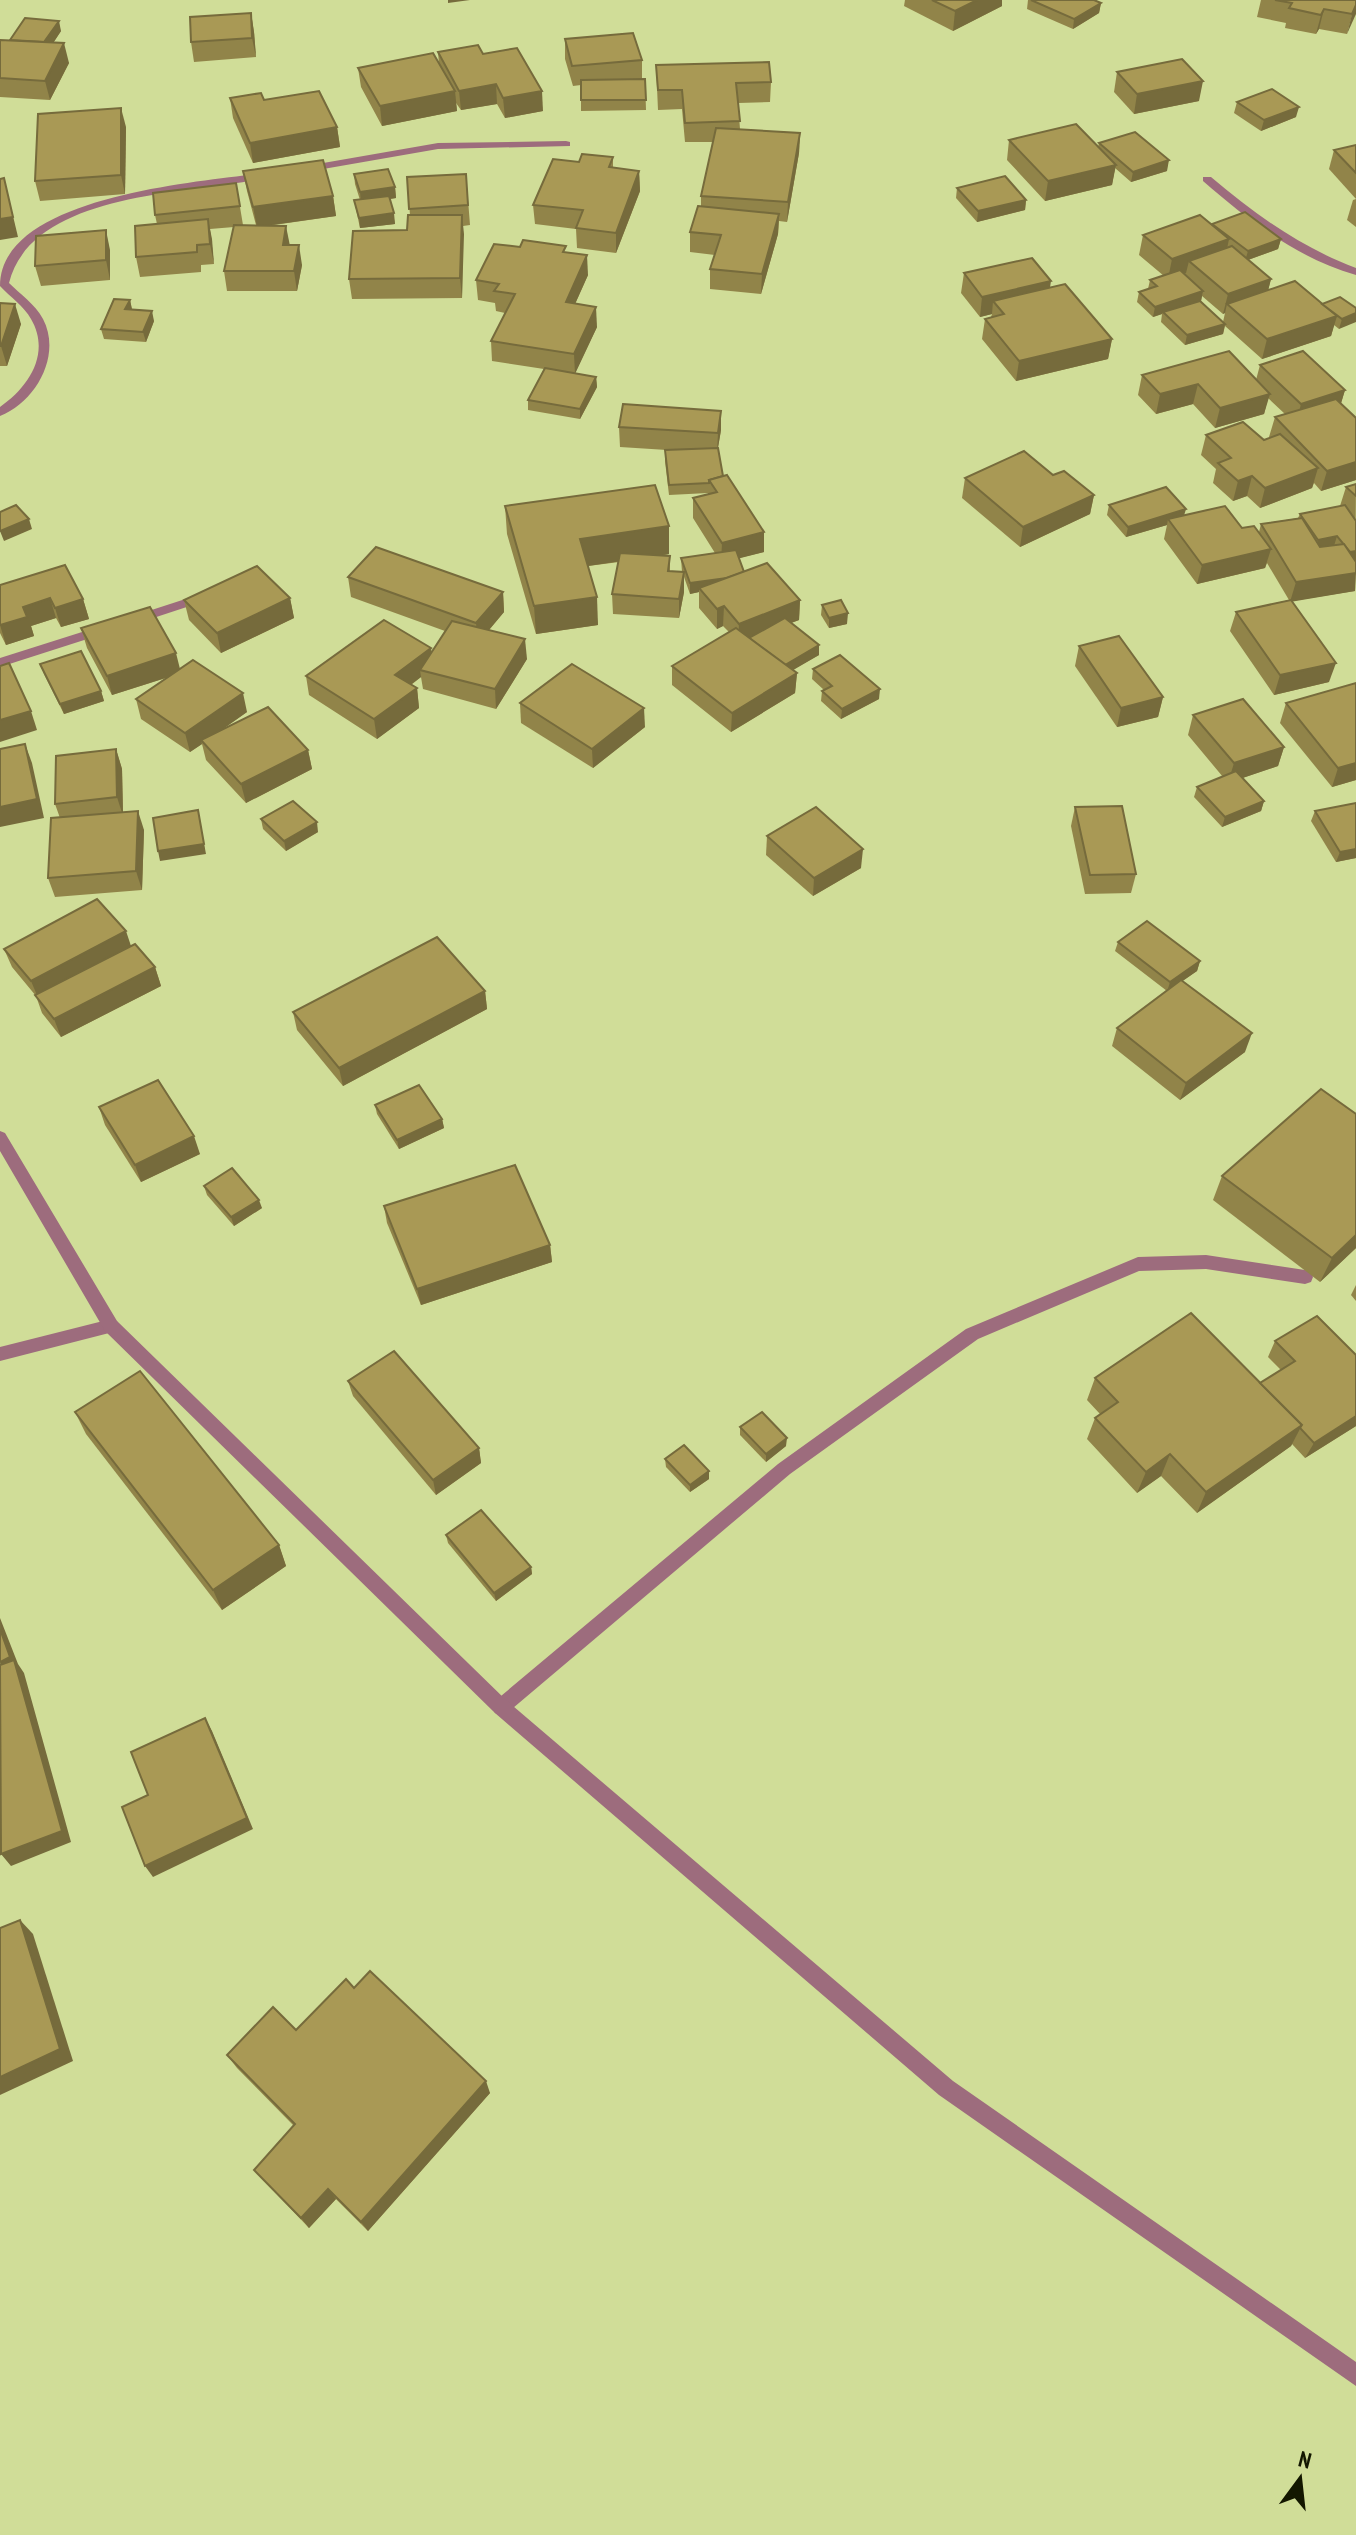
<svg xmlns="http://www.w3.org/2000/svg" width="1356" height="2535" font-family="'PT Sans Narrow',sans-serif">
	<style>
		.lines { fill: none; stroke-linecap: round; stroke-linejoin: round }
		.minor { fill: #9d6c7d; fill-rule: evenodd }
		.tertiary { fill: #9d6c7d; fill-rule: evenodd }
		.wall { fill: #918449; fill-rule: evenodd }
		.shaded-wall { fill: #766b3c }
		.building { fill: #a99955; stroke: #766b3c; stroke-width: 2 }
	</style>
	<rect width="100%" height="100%" fill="#d0dd98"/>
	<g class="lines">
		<!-- minor -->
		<g class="minor">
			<polygon points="566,141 570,142 570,146 438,149 306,172 301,169 306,166 438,143"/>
			<path d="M263 173 267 174V178C192 194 32 191 9 283 20 294 35 304 43 319 62 355 36 402 0 416V407C29 387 51 353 31 319 24 306 10 297 0 286 0 196 198 182 263 173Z"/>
			<path d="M1203 177H1211C1256 215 1300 247 1356 268V275C1297 258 1249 221 1203 181Z"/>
			<polygon points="204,593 208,594 208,600 135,624 129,620 130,617"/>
			<polygon points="101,626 106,627 106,633 0,667 0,658"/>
			<polygon points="1206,1255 1305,1270 1311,1272 1313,1277 1311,1282 1305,1284 1206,1269 1139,1271 978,1339 790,1474 507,1713 501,1716 495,1713 492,1707 495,1701 778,1464 966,1329 1138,1257"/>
			<polygon points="111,1319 117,1321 119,1326 117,1331 0,1361 0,1347"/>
		</g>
		<!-- tertiary -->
		<polygon class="tertiary" points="0,1131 5,1133 117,1321 507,1701 953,2081 1356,2362 1356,2386 939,2095 495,1713 105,1331 0,1151"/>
	</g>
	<!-- wall -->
	<g class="wall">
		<polygon points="905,0 1002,0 1002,6 953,31 904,6"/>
		<polygon points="1028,0 1094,0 1101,3 1099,13 1073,29 1027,9"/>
		<polygon points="1261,0 1356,0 1347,34 1319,29 1316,34 1285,28 1286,23 1257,17"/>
		<polygon points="251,13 254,32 256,57 194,62 191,42"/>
		<polygon points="61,31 53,43 69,63 50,100 0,97 0,40 10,40"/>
		<polygon points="565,39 642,60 642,79 645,79 646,110 581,111 581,85 573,86 565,59"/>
		<polygon points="438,52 483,54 543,111 505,118 497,104 461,110 456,103 457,111 382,126 361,87 358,68 439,64"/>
		<polygon points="656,65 771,82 770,102 738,103 740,129 800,133 799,153 787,222 779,221 778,234 761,294 710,289 710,269 715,255 690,252 690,232 701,206 701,196 713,142 685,142 682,109 658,110"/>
		<polygon points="1117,72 1199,101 1134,114 1114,92"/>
		<polygon points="230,98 264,100 337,127 340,147 253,163 233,118"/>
		<polygon points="1237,102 1296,117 1261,131 1234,113"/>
		<polygon points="126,127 125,194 40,201 35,181"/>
		<polygon points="1009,140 1098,147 1099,143 1167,171 1131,182 1115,168 1112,185 1045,201 1007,160"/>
		<polygon points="1356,145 1356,199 1329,169 1334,150"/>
		<polygon points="613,157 613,168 639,171 640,191 616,253 577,248 576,229 535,224 533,205 579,162"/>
		<polygon points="243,171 333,196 336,216 267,226 289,245 302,265 297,291 227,291 224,271 234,227 210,229 214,264 201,265 201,272 140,277 136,257 157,224 155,215 236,183 243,225 256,225 247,191"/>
		<polygon points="354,174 395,187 396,198 390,199 395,224 360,228 354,200 360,200 355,184"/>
		<polygon points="466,174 470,225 463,226 462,298 352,299 349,279 407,230 410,215 407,177"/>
		<polygon points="957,188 1026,200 1025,210 977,222 956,198"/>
		<polygon points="1356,199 1356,227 1347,220 1353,200"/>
		<path d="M1212 225 1281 239 1278 249 1248 260 1271 279 1268 290 1322 304 1356 308 1339 329 1334 325 1331 336 1262 359 1225 326 1223 334 1185 345 1161 322 1162 314 1153 317 1137 302 1139 292 1148 289 1150 280 1164 276 1139 255 1143 235ZM1202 296 1223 314 1225 313 1223 322 1201 301Z"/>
		<polygon points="110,250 110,280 41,286 35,266"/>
		<polygon points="566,252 588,275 575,304 597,327 575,373 596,377 597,387 580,419 528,410 528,400 544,369 492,361 491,341 505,313 496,311 495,303 478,300 476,280"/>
		<polygon points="964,273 1050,288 1112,339 1108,359 1016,381 982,339 985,319 991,317 992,314 980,317 961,293"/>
		<polygon points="130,300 132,309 154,321 146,342 104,339 101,329"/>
		<polygon points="0,303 21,324 7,366 0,366"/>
		<polygon points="1260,365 1345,390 1341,403 1356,418 1356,480 1321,491 1314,483 1312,488 1260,508 1247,496 1233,501 1213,483 1216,469 1201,455 1206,435 1264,440 1270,438 1269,437 1275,417 1285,414 1268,398 1264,414 1215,428 1193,404 1156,414 1138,395 1142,375 1256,380"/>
		<polygon points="721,411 721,430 718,448 723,476 764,532 764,552 739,558 744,572 800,600 799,620 791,623 819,655 792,670 797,673 795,693 731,732 672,685 672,666 729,632 723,626 717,629 699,608 699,592 690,594 684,577 684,592 679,618 613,614 612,594 619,562 588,566 598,625 536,634 507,534 505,506 669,526 669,554 660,556 670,556 670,571 682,572 681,558 715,553 693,518 693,498 708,494 708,493 669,495 665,461 665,450 667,450 620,447 619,427"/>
		<polygon points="1053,475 1094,495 1090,514 1020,547 962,498 965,478"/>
		<polygon points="1356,484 1355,591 1292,601 1329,682 1274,695 1230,631 1236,612 1289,600 1267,563 1265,568 1197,584 1164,539 1167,525 1126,537 1107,515 1109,505 1184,515 1259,532 1261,524 1298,518 1300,514 1340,506 1346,487"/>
		<polygon points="348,577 503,592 504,612 489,630 527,659 496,709 423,689 421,677 411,685 417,688 419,708 377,739 309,695 306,676 432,652 445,631 351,597"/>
		<polygon points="0,585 83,599 89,619 61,627 56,618 31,626 34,636 6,645 0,633"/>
		<polygon points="290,598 294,618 221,653 189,620 184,600"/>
		<polygon points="822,605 847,624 829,628 821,615"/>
		<polygon points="81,628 180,669 247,712 223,729 308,750 312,769 246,803 206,760 202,744 190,752 141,719 136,699 169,677 112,695 87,648"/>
		<polygon points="1079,646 1163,697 1158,717 1117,727 1075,666"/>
		<polygon points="40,664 101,691 104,701 64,714 44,674"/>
		<polygon points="813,669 879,699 841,719 821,701 822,691 824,690 812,679"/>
		<polygon points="1356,683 1356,780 1332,787 1280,723 1286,703"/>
		<polygon points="520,703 645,727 593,768 521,723"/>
		<polygon points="1193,715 1284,747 1278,766 1242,778 1264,801 1261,811 1222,827 1194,797 1197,787 1223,777 1188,735"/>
		<polygon points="116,749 122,769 123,812 144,830 142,890 55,897 48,878 60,818 55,804"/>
		<polygon points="1356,803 1356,858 1336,862 1311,821 1315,811"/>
		<polygon points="1075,807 1136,874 1131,893 1085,894 1071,826"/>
		<polygon points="261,819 318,832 286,851 263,829"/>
		<polygon points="767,836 861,868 813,896 766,855"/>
		<polygon points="1118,942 1200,961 1197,971 1182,981 1245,1052 1180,1100 1112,1046 1117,1028 1167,991 1115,951"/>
		<polygon points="4,949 155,967 161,986 61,1037 42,1013 36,996 12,967"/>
		<polygon points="485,991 487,1009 343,1086 297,1030 293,1012"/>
		<polygon points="375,1105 442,1119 444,1128 399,1149 377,1114"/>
		<polygon points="99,1107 200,1154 141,1182 105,1125"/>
		<polygon points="1222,1176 1356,1248 1320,1282 1213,1200"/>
		<polygon points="204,1186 262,1208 234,1226 207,1195"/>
		<polygon points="384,1206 550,1245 552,1262 421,1305 387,1223"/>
		<polygon points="1356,1285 1356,1301 1351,1295"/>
		<polygon points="1275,1341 1356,1355 1356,1426 1305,1458 1292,1444 1291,1446 1197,1513 1161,1476 1137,1493 1087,1439 1095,1418 1100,1414 1087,1400 1095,1378 1260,1383 1281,1370 1268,1357"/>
		<polygon points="348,1381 479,1448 481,1463 436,1495 353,1396"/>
		<polygon points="75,1412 279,1545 286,1566 222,1610 86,1434"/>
		<polygon points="740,1427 786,1446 766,1462 740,1435"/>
		<polygon points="665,1459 709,1471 709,1479 690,1492 666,1467"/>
		<polygon points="446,1535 531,1567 532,1574 496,1601 448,1543"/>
		<polygon points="354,1988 490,2093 368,2231 336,2199 309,2228 254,2170 294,2126 237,2068 227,2055 296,2030"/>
	</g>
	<!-- shaded-wall -->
	<g class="shaded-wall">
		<polygon points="448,0 470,0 448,3"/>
		<polygon points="977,0 1002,0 1002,6 953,31 955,11"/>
		<polygon points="1101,3 1099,13 1073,29 1074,19"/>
		<polygon points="1356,5 1356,14 1347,34 1352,14"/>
		<polygon points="1324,9 1319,29 1316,34 1321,15"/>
		<polygon points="251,13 254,32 256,57 252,38"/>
		<polygon points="59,21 61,31 44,57 41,47"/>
		<polygon points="64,43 69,63 50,100 45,81"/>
		<polygon points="1203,81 1199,101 1134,114 1137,94"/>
		<polygon points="496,84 497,104 461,110 459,91"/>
		<polygon points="455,91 457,111 382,126 380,106"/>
		<polygon points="542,91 543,111 505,118 503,98"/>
		<polygon points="1299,107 1296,117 1261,131 1264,120"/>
		<polygon points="121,108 126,127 125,194 121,175"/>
		<polygon points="337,127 340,147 253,163 250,143"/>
		<polygon points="800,133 799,153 787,222 788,202"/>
		<polygon points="1169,160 1167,171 1131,182 1133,172"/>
		<polygon points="1116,165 1112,185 1045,201 1048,181"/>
		<polygon points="639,171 640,191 616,253 616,233"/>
		<polygon points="4,178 18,237 0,240 0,219"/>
		<polygon points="395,187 396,198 361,203 360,192"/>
		<polygon points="333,196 336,216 257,227 253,207"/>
		<polygon points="1026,200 1025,210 977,222 978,211"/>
		<polygon points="394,213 395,224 360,228 359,218"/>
		<polygon points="779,214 778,234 761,294 762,274"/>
		<polygon points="462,215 464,234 462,298 460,278"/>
		<polygon points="208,219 212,239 214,264 210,244"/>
		<polygon points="286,226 290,246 283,245"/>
		<polygon points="106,230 110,250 110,280 106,260"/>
		<polygon points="1229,239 1225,259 1189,261 1186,273 1168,279 1172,259"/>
		<polygon points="1281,239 1278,249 1245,261 1248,251"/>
		<polygon points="299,245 302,265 297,291 294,271"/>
		<polygon points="587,255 588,275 567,322 566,302"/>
		<polygon points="1271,279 1266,299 1227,304 1225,313 1223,314 1228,294"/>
		<polygon points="1051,281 1048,301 993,301 992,314 980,317 982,297"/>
		<polygon points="1203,291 1201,301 1163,312 1162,314 1153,317 1155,307"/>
		<polygon points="130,300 132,310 125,309"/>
		<polygon points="15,304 21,324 7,366 1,346"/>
		<polygon points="596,307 597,327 575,374 574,354"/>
		<polygon points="152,311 154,321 146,342 143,332"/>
		<polygon points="1356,313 1356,322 1339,329 1342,319"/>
		<polygon points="1337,316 1331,336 1262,359 1267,339"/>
		<polygon points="1225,324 1223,334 1185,345 1187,335"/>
		<polygon points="1112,339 1108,359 1016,381 1019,361"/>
		<polygon points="596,377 597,387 580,419 580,409"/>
		<polygon points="1198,384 1193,404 1156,414 1160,394"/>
		<polygon points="1345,390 1339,410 1296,424 1301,404"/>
		<polygon points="1270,394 1264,414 1215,428 1220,408"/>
		<polygon points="721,411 721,430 717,453 718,433"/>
		<polygon points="1356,462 1356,480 1321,491 1327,471"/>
		<polygon points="1318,468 1312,488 1260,508 1265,488"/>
		<polygon points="1252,476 1247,496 1233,501 1238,481"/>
		<polygon points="1094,495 1090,514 1020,547 1023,527"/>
		<polygon points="1186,509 1183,519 1168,519 1167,525 1126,537 1128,527"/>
		<polygon points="29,519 32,529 4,541 0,531"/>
		<polygon points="669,526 669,554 581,567 580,539"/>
		<polygon points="764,532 764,552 721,563 722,543"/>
		<polygon points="1337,536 1334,546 1315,550 1318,540"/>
		<polygon points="1271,549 1265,568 1197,584 1202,565"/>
		<polygon points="1356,551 1356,561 1345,563 1348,552"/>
		<polygon points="684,572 684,592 679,618 679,599"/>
		<polygon points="1356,573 1355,591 1290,602 1296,582"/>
		<polygon points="745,575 699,588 699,592 690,594 690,583"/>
		<polygon points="503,592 504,612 478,643 476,623"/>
		<polygon points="597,597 598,625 536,634 534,606"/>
		<polygon points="50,598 56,618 31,626 34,636 6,645 0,625 23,607"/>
		<polygon points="290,598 294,618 221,653 217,633"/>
		<polygon points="83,599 89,619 61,627 55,608"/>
		<polygon points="800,600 799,620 738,643 739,624"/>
		<polygon points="724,606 723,626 717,629 717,609"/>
		<polygon points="848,613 847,624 829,628 829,618"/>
		<polygon points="525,639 527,659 496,709 495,689"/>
		<polygon points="819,645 819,655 783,676 783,666"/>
		<polygon points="431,648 434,668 420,670 421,677 398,694 395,675"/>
		<polygon points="176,653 181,673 112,695 107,676"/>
		<polygon points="1336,663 1329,682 1274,695 1280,675"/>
		<polygon points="797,673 795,693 731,732 732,713"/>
		<polygon points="417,688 419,708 377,739 374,719"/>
		<polygon points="880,689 879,699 841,719 842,709"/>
		<polygon points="101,691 104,701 64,714 60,704"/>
		<polygon points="243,693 247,712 203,743 201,740 202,744 190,752 185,733"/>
		<polygon points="1163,697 1158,717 1117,727 1121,708"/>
		<polygon points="644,708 645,727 593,768 592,749"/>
		<polygon points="31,711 37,730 0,742 0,720"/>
		<polygon points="25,744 32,763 44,818 0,827 0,807"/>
		<polygon points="1284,747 1278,766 1228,783 1234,763"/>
		<polygon points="116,749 122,769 123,816 117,797"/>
		<polygon points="308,750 312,769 246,803 241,784"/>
		<polygon points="1356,763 1356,780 1332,787 1338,768"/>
		<polygon points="1264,801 1261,811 1222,827 1225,817"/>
		<polygon points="198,810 206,854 160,861 158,851"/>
		<polygon points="138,811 144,830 142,890 136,871"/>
		<polygon points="317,822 318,832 286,851 284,841"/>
		<polygon points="863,849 861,868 813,896 814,878"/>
		<polygon points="1356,849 1356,858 1336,862 1340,852"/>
		<polygon points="126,931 132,949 39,1000 31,981"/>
		<polygon points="1200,961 1197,971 1167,992 1170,982"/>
		<polygon points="155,967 161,986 61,1037 54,1019"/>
		<polygon points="485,991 487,1009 343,1086 339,1068"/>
		<polygon points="1252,1033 1245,1052 1180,1100 1186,1083"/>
		<polygon points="442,1119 444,1128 399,1149 397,1140"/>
		<polygon points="194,1136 200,1154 141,1182 135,1165"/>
		<polygon points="259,1200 262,1208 234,1226 231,1217"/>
		<polygon points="1356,1235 1356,1248 1320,1282 1332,1258"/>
		<polygon points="550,1245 552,1262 421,1305 417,1289"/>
		<polygon points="1356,1416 1356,1426 1305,1458 1314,1443"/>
		<polygon points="1302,1425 1291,1446 1197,1513 1206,1492"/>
		<polygon points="787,1438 786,1446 766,1462 766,1454"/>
		<polygon points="479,1448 481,1463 436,1495 433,1480"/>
		<polygon points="1170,1454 1161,1476 1137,1493 1146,1472"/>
		<polygon points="709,1471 709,1479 690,1492 690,1485"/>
		<polygon points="279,1545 286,1566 222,1610 213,1590"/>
		<polygon points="531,1567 532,1574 496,1601 494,1593"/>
		<polygon points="0,1618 18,1664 24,1673 71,1842 11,1866 1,1854"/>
		<polygon points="205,1718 212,1731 253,1829 153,1877 145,1866"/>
		<polygon points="20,1920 33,1934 73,2061 0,2095 0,2077"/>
		<polygon points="486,2081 490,2093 368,2231 361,2222"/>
		<polygon points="328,2189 336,2199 309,2228 301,2218"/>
	</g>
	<!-- building -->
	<g class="building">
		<polygon points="932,0 977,0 955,11"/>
		<polygon points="1031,0 1094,0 1101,3 1074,19"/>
		<polygon points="1275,0 1356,0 1356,5 1352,14 1324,9 1321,15 1289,8 1292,3"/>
		<polygon points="251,13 252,38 191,42 190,17"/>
		<polygon points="25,18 59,21 44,42 10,40"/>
		<polygon points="633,33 642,60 572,66 565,39"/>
		<polygon points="0,40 64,43 45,81 0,78"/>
		<polygon points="478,45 483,54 517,48 542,91 503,98 496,84 459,91 438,52"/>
		<polygon points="433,53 455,91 380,106 358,68"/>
		<polygon points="1182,59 1203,81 1137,94 1117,72"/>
		<polygon points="769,62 771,82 736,83 740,121 685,123 682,90 658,90 656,65"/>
		<polygon points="645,79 646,100 581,100 581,80"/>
		<polygon points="1272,89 1299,107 1264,120 1237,102"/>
		<polygon points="319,91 337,127 250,143 230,98 261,93 264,100"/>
		<polygon points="121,108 121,175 35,181 38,114"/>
		<polygon points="1076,124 1116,165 1048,181 1009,140"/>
		<polygon points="716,128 800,133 788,202 701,196"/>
		<polygon points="1135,132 1169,160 1133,172 1099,143"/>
		<polygon points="1356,145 1356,173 1334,150"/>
		<polygon points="582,154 613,157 609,167 639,171 616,233 576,228 583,210 533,205 553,159 579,162"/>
		<polygon points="323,160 333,196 253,207 243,171"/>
		<polygon points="388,169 395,187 360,192 354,174"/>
		<polygon points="466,174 468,205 409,209 407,177"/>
		<polygon points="1005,176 1026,200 978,211 957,188"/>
		<polygon points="4,178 13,217 0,219 0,179"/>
		<polygon points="236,183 240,206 155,215 153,193"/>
		<polygon points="389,196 394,213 359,218 354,200"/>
		<polygon points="698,206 779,214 762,274 710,269 721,235 690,232"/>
		<polygon points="1245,212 1281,239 1248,251 1212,224"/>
		<polygon points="408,215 462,215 460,278 349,279 353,231 407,230"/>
		<polygon points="1200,215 1229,239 1172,259 1143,235"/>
		<polygon points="208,219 210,244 197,245 197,252 136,257 135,226"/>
		<polygon points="234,225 286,226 283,245 299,245 294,271 224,271"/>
		<polygon points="106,230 106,260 35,266 36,236"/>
		<polygon points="523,240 566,246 563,252 587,255 566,302 596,307 574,354 491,341 515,294 494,291 499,284 476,280 494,244 520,247"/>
		<polygon points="1232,246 1271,279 1228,294 1189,261"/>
		<polygon points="1032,258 1051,281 982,297 964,273"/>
		<polygon points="1180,270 1203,291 1155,307 1139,292 1157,286 1150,280"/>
		<polygon points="1295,281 1337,316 1267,339 1227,304"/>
		<polygon points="1065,284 1112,339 1019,361 985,319 1004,314 993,301"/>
		<polygon points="1340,297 1356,308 1356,313 1342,319 1322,304"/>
		<polygon points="114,299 130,300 125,309 152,311 143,332 101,329"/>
		<polygon points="1200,301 1225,324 1187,335 1163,312"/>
		<polygon points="0,303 15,304 1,346 0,346"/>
		<polygon points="1229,351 1270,394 1220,408 1198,384 1160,394 1142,375"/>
		<polygon points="1303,351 1345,390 1301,404 1260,365"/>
		<polygon points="545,368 596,377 580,409 528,400"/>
		<polygon points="1336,399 1356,418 1356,462 1327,471 1275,417"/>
		<polygon points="623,404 721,411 718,433 619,427"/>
		<polygon points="1243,422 1264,440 1280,434 1318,468 1265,488 1252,476 1238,481 1218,463 1231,458 1206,435"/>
		<polygon points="718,448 723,476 709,480 709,483 669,485 665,450"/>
		<polygon points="1024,451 1053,475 1064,471 1094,495 1023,527 965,478"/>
		<polygon points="727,475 764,532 722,543 693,498 717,492 709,480"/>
		<polygon points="1356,484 1356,496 1346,487"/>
		<polygon points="655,485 669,526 580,539 597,597 534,606 505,506"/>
		<polygon points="1166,487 1186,509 1128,527 1109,505"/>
		<polygon points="16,505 29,519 0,531 0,512"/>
		<polygon points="1345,505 1356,521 1356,551 1350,552 1337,536 1318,540 1300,514"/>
		<polygon points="1225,506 1242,528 1254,526 1271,549 1202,565 1168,519"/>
		<polygon points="1302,518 1320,547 1344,544 1356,562 1356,573 1296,582 1261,524"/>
		<polygon points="376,547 503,592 476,623 348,577"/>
		<polygon points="736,550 744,572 727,578 690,583 681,558"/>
		<polygon points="620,553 670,556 668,571 684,572 679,599 612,594"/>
		<polygon points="767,563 800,600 739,624 724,606 717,609 699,588"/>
		<polygon points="65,565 83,599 55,608 50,598 23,607 27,617 0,625 0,585"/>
		<polygon points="257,566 290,598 217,633 184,600"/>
		<polygon points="841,600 848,613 829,618 822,605"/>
		<polygon points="1291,600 1336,663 1280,675 1236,612"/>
		<polygon points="150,607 176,653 107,676 81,628"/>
		<polygon points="785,618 819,645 785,665 749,638"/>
		<polygon points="384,620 431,648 395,675 417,688 374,719 306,676"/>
		<polygon points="452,621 525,639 495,689 420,670"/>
		<polygon points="736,628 797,673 732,713 672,666"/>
		<polygon points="1119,636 1163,697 1121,708 1079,646"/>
		<polygon points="81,651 101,691 60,704 40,664"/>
		<polygon points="840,655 880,689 842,709 822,691 832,686 813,669"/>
		<polygon points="193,660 243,693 185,733 136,699"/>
		<polygon points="9,663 31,711 0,720 0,666"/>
		<polygon points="572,664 644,708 592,749 520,703"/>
		<polygon points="1356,683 1356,763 1338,768 1286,703"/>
		<polygon points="1243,699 1284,747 1234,763 1193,715"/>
		<polygon points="268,707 308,750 241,784 201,740"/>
		<polygon points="25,744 37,799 0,807 0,749"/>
		<polygon points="116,749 117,797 55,804 56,756"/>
		<polygon points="1236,771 1264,801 1225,817 1197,787"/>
		<polygon points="293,801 317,822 284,841 261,819"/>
		<polygon points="1356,803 1356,849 1340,852 1315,811"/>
		<polygon points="1122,806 1136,874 1090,875 1075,807"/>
		<polygon points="816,807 863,849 814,878 767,836"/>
		<polygon points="198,810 204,844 158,851 153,818"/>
		<polygon points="138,811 136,871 48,878 51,818"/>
		<polygon points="97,899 126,931 31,981 4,949"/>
		<polygon points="1147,921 1200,961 1170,982 1118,942"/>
		<polygon points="437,937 485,991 339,1068 293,1012"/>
		<polygon points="135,944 155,967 54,1019 35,995"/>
		<polygon points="1181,980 1252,1033 1186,1083 1117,1028"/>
		<polygon points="158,1080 194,1136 135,1165 99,1107"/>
		<polygon points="419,1085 442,1119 397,1140 375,1105"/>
		<polygon points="1321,1089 1356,1114 1356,1235 1332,1258 1222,1176"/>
		<polygon points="515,1165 550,1245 417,1289 384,1206"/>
		<polygon points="232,1168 259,1200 231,1217 204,1186"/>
		<polygon points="1191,1313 1302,1425 1206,1492 1170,1454 1146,1472 1095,1418 1118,1402 1095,1378"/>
		<polygon points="1317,1316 1356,1355 1356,1416 1314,1443 1300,1428 1302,1425 1260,1383 1295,1361 1275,1341"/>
		<polygon points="394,1351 479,1448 433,1480 348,1381"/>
		<polygon points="140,1371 279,1545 213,1590 75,1412"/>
		<polygon points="762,1412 787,1438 766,1454 740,1427"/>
		<polygon points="684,1445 709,1471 690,1485 665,1459"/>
		<polygon points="481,1510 531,1567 494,1593 446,1535"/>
		<polygon points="0,1629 10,1657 0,1662"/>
		<polygon points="14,1660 62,1831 1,1854 0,1665"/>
		<polygon points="205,1718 247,1818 145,1866 122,1807 148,1795 131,1752"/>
		<polygon points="20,1920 60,2049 0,2077 0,1928"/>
		<polygon points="370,1971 486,2081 361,2222 328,2189 301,2218 254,2170 295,2124 227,2055 273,2007 296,2030 346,1979 354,1988"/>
	</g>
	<!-- north arrow -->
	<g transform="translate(1300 2479) rotate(15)" stroke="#d0dd98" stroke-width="6" paint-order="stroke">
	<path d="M0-6L14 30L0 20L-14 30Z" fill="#131700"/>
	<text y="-12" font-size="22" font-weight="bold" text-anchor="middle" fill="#131700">N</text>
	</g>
</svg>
